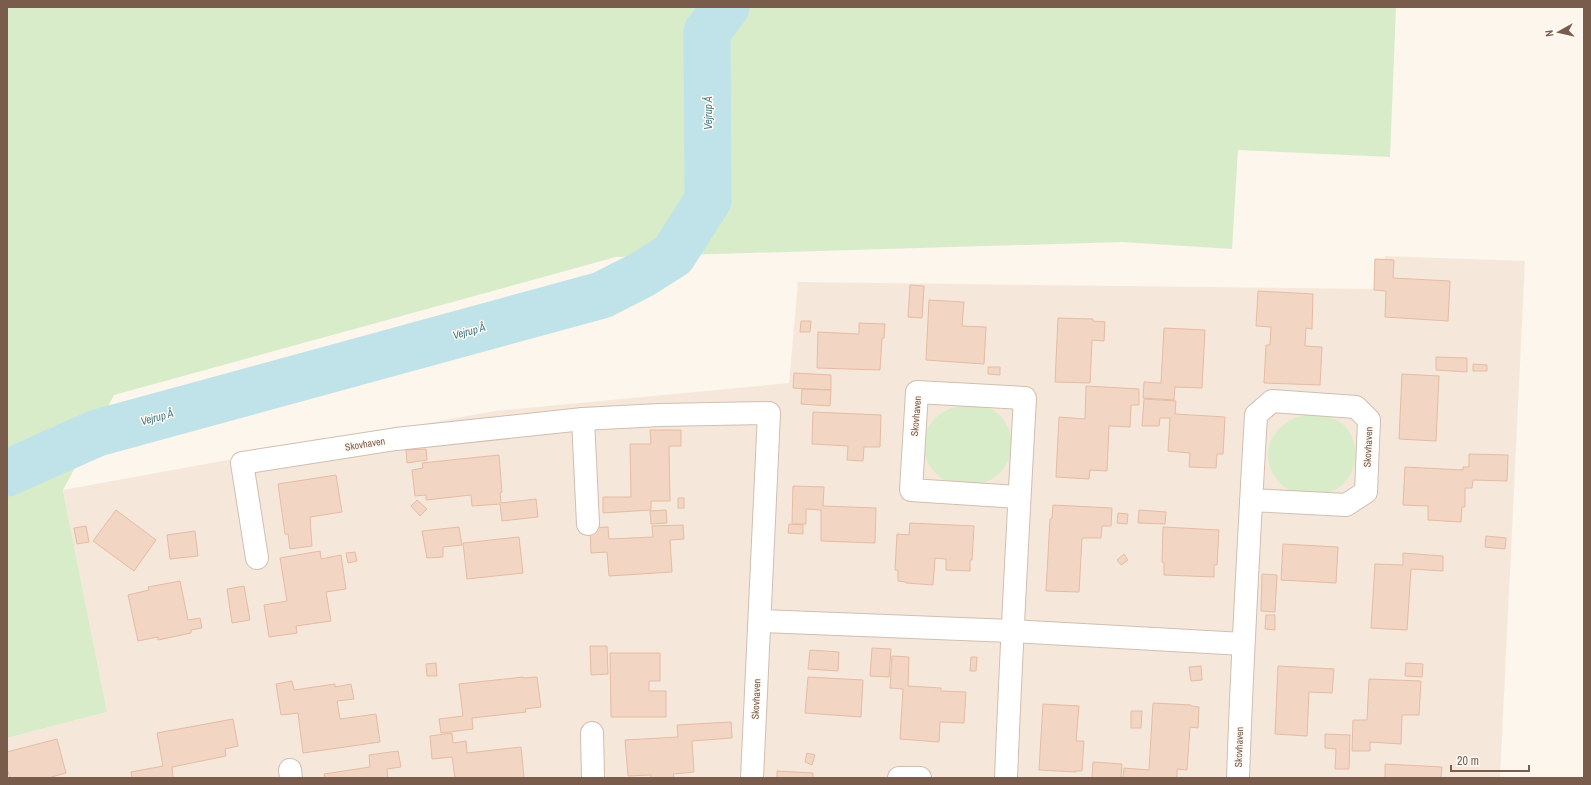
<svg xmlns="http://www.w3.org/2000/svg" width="1591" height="785" font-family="'Archivo Narrow',sans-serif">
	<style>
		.residential { fill: #f5e8da }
		.green { fill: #d8ecc9 }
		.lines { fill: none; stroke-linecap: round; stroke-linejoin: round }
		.river { stroke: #bfe3e8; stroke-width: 47 }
		.building { fill: #f3d5c3; stroke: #e6bba3 }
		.minor-casing { stroke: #d1beb0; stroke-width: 24 }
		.minor { stroke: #fff; stroke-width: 22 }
		.labels { text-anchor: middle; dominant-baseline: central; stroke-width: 3; stroke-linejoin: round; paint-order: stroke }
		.street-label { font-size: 10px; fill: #7a5c4d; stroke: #fffaf3 }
		.water-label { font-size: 11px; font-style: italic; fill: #437c86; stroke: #fffaf3 }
	</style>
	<rect width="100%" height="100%" fill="#fdf6ec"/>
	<!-- residential -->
	<polygon class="residential" points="1385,256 1525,261 1500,778 7,778 7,738 107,712 63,490 495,411 789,383 798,282 1375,289"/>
	<!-- green -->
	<g class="green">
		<polygon points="7,7 1396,7 1390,157 1238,150 1232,249 1122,242 616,257 114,395 63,490 107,712 7,738"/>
		<path d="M961 406C969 406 978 405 986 407 1022 419 1019 474 982 483 976 484 970 484 964 483 959 483 953 483 949 482 943 480 938 476 934 471 911 445 929 410 961 406Z"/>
		<path d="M1306 415C1314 415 1322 415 1330 417 1366 429 1363 483 1327 493 1321 494 1314 493 1308 493 1304 493 1298 493 1293 492 1288 490 1282 485 1278 481 1255 455 1274 420 1306 415Z"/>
	</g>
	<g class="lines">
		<!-- river -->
		<polyline class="river" points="7,473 97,433 602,295 643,274 673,255 708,200 707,32 726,7"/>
	</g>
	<!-- building -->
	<g class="building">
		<polygon points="1375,259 1394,260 1393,278 1450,281 1448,321 1385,317 1386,291 1374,290"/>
		<polygon points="910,285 924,286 922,318 908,317"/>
		<polygon points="1258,291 1313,294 1312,329 1306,328 1305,346 1322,347 1320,385 1264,383 1266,345 1270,345 1271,327 1256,326"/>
		<polygon points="929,300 964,302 962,326 986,327 984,364 926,360"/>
		<polygon points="1058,318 1093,319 1093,321 1105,322 1104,341 1092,340 1090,383 1055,382"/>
		<polygon points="801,321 811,321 810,332 800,332"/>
		<polygon points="859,323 885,324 884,338 882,338 880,370 817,368 818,332 859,334"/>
		<polygon points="1164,328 1205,330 1202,388 1175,387 1174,400 1143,398 1144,382 1161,383"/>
		<polygon points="1436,357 1467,358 1467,372 1436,370"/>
		<polygon points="1473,364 1487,365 1487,371 1473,371"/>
		<polygon points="988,367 1000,367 1000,375 988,374"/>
		<polygon points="794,373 831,375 831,390 793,388"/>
		<polygon points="1402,374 1439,376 1436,441 1399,439"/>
		<polygon points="1086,386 1139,389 1139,405 1131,405 1130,427 1109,426 1107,471 1090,470 1089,479 1056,477 1059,417 1085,419"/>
		<polygon points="802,389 831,390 830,406 801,404"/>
		<polygon points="1144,399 1176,401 1175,414 1225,417 1223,454 1217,454 1216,468 1189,467 1190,453 1168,451 1170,418 1160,418 1159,426 1142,426"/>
		<polygon points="813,412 881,415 880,447 864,447 863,461 847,460 848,446 812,444"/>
		<polygon points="650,430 681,430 681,446 669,446 670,501 651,501 651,510 603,513 603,497 631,497 630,444 651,444"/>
		<polygon points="426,449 427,460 407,463 406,450"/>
		<polygon points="1469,454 1508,455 1507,481 1473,480 1472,488 1465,488 1465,507 1462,507 1461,522 1428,520 1428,506 1403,505 1405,467 1463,470 1463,467 1469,467"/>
		<polygon points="499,455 502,492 500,493 501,503 536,499 538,517 502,521 500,504 472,506 471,495 426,500 426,495 415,496 412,470 423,468 422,463"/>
		<polygon points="336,475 342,512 310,517 312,546 290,549 288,534 285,534 278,484"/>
		<polygon points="793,486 824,487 823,506 876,508 875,543 821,541 821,510 806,509 806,524 792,524"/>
		<rect x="678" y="498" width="6" height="10"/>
		<polygon points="417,500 427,509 420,516 411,506"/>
		<polygon points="1053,505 1112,508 1111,526 1102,526 1101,538 1082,538 1079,592 1046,591 1050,519 1052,518"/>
		<polygon points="116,510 156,540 134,571 93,541"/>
		<polygon points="666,510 667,523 651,524 650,511"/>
		<polygon points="1139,510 1166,512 1165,524 1138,523"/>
		<polygon points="1118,513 1128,514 1127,524 1117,523"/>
		<polygon points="910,523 974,526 972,560 970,560 970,571 946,570 946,559 935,558 933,585 906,583 906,582 898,581 898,570 895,570 897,534 909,535"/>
		<polygon points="789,524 803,525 803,534 788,533"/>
		<polygon points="683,525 684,539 670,540 672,572 609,576 607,552 591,553 590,528 608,527 609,539 653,537 652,526"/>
		<polygon points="86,526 89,542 77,544 74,528"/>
		<polygon points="459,527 462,545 443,547 443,557 427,558 422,531"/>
		<polygon points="1163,527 1219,530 1217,565 1214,565 1214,577 1164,575 1164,563 1162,562"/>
		<polygon points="195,531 198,556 170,559 167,535"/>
		<polygon points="1486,536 1506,538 1505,549 1485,547"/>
		<polygon points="519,537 523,573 467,579 463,543"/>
		<polygon points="1283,544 1338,547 1336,583 1281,580"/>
		<polygon points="320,551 321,559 341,555 346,589 326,592 331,621 296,626 297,633 269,637 264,605 287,601 280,558"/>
		<polygon points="355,552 357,561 348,563 346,553"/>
		<polygon points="1403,553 1443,556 1443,571 1411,569 1407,630 1371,628 1375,564 1403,565"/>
		<polygon points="1124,554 1128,560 1121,565 1117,560"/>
		<polygon points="1262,574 1277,575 1275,612 1261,611"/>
		<polygon points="180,581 188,620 200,618 202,628 191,630 191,633 158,640 158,637 138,641 128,595 149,590 148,587"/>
		<polygon points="244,586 250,620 232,623 227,589"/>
		<polygon points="1266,615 1275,615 1275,630 1265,629"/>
		<polygon points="590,646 607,646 608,674 591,675"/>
		<polygon points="872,648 891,649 889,677 870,676"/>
		<polygon points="810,650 839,652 838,671 808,669"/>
		<polygon points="610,653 660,653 660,681 649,681 649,691 666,691 666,717 611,717"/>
		<polygon points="892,656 909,657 908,686 941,688 941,691 966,692 964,723 940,722 939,742 900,739 903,689 890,688"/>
		<polygon points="971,657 977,657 976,671 970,671"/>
		<polygon points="436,663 437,676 427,676 426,664"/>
		<polygon points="1406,663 1423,664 1422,677 1405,676"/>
		<polygon points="1201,666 1202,680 1191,681 1189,667"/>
		<polygon points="1278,666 1334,669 1332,693 1309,692 1307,736 1275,734"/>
		<polygon points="523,677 523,678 537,677 541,707 525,709 526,712 472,718 473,729 441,733 439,719 463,716 459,684"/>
		<polygon points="808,677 863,680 861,717 805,713"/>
		<polygon points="1369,679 1421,681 1419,715 1402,715 1401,744 1370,742 1370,751 1352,751 1353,720 1367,720"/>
		<polygon points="292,681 294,690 335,684 335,687 351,684 354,699 337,701 340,719 376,714 380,742 303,753 298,713 281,715 276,684"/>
		<polygon points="1153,703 1191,705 1191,706 1199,707 1198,728 1190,727 1187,770 1177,769 1177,778 1123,778 1124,768 1149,770"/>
		<polygon points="1043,704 1079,706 1076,741 1084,741 1082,771 1075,771 1076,772 1039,770"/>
		<polygon points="1131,711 1142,711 1141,728 1131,728"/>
		<polygon points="233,719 238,746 225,749 226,756 172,767 173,778 132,778 131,772 163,766 157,733"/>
		<polygon points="731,722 732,738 692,741 694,772 673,774 674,778 651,778 651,775 628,776 625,740 678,737 677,725"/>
		<polygon points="452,733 453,743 466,741 467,753 521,747 524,778 455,778 452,757 432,759 430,736"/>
		<polygon points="1325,734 1350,735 1349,769 1335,769 1336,749 1325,748"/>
		<polygon points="57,739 66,773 48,778 10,778 7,768 7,752"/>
		<polygon points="398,751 401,767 387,769 388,778 325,778 324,774 370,767 369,755"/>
		<polygon points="807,753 815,755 812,765 805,762"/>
		<polygon points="1093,762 1122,764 1121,778 1092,778"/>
		<polygon points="1385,764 1442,767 1441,778 1385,778"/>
		<polygon points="777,771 813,773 813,778 777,778"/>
	</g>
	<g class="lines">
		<defs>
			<g id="minor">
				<polyline points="583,419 588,524"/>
				<polyline points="257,558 242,463 396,439 583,419 660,415 769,413 752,778"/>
				<polyline points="760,621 1011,631 1243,644"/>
				<polyline points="592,733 593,778"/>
				<polyline points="290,770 291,778"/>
				<polyline points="899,778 920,778"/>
				<path d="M1006 778C1011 651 1018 524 1025 398L917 392 911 490 1019 497"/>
				<path d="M1238 778C1242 657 1249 536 1256 415L1272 401 1356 407 1369 420 1366 492 1346 505 1251 500"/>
			</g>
		</defs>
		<!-- minor casing -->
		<use href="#minor" class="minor-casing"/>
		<!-- minor -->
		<use href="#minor" class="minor"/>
	</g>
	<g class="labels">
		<!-- street labels -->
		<g class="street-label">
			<text transform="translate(916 416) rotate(-85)">Skovhaven</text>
			<text transform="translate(365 444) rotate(-9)">Skovhaven</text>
			<text transform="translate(1368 447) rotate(-87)">Skovhaven</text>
			<text transform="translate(756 699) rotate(-87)">Skovhaven</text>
			<text transform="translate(1239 747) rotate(-88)">Skovhaven</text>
		</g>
		<!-- water labels -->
		<g class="water-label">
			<text transform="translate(708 113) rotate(-90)">Vejrup Å</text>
			<text transform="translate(469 331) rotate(-15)">Vejrup Å</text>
			<text transform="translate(157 417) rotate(-15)">Vejrup Å</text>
		</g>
	</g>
	<!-- border -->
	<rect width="1591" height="785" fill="none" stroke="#7a5c4d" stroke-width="16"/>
	<!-- north arrow -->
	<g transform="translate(1559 32) rotate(262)" stroke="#fffaf3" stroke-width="3" paint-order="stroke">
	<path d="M0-3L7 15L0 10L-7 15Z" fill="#7a5c4d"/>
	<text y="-6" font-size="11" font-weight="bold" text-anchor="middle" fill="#7a5c4d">N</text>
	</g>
	<!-- scale -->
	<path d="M1451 765v6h78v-6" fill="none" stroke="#7a5c4d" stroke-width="2"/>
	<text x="1457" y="765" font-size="12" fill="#7a5c4d" stroke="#fffaf3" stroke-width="3" paint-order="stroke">20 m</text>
</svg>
